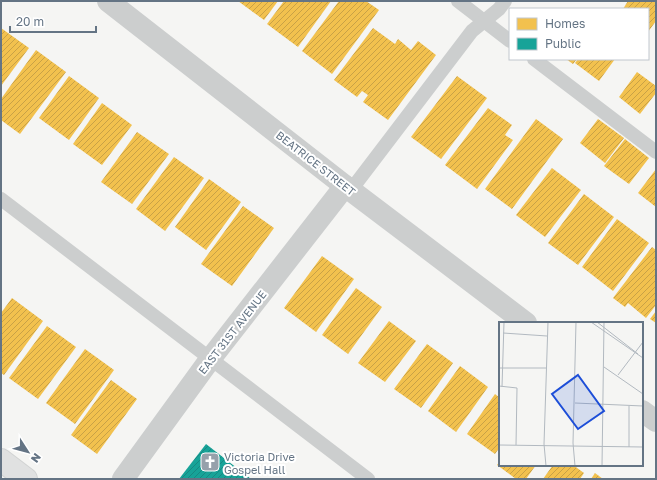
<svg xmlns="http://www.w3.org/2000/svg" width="657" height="480" font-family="'Golos Text',sans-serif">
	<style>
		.homes { fill: url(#homes-hatch) }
		.public { fill: url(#public-hatch) }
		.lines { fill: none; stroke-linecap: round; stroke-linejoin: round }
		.secondary-casing { stroke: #d1d3d3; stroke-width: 24 }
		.lane { stroke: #cccece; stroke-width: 14 }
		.street { stroke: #cccece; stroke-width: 22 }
		.secondary { stroke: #e0e1e1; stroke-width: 22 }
		.labels { text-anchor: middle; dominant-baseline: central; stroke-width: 4; stroke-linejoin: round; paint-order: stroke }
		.street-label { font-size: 11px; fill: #647484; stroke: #fff }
		.poi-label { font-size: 11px; fill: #647484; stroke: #fff; text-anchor: start }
		.inset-road { fill: none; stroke: #b2b9c0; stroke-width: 1 }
		.view { fill: #1d4ed8; fill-opacity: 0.15; stroke: #1d4ed8; stroke-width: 2 }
		.inset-edge { fill: none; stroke: #647484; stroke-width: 2 }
	</style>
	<defs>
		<pattern id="homes-hatch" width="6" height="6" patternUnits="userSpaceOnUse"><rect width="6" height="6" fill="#f2c14e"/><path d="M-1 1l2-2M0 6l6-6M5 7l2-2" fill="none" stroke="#c8a146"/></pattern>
		<pattern id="public-hatch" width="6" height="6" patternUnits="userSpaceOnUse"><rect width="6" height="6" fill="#17a398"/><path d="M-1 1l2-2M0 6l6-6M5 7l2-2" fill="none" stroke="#188982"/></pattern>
	</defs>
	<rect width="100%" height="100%" fill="#f5f5f3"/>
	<!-- homes -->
	<g class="homes">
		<polygon points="238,1 278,1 264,20"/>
		<polygon points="284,1 331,1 298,47 267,24"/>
		<polygon points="339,1 366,1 379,10 332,74 302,51"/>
		<polygon points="628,1 656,1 656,21 648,32 648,9 623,9"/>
		<polygon points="1,28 29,48 1,86"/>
		<polygon points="373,28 395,44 398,39 411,50 418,41 436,55 388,120 363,102 368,95 362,91 357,97 334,80"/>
		<polygon points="36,50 66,72 20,134 1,120 1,99"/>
		<polygon points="566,59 577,59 573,64"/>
		<polygon points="578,59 615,59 599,81 575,63"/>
		<polygon points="637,72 656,86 656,93 640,114 619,97"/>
		<polygon points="69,76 99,98 69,140 39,118"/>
		<polygon points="457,76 487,98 441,159 411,137"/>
		<polygon points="102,103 132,125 102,165 73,144"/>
		<polygon points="488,108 512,125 505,135 513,140 477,189 445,165"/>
		<polygon points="536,119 563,139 512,209 485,189"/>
		<polygon points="598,119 624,138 605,163 580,143"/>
		<polygon points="137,132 169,154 132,204 101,182"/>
		<polygon points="625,139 649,158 629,184 604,166"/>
		<polygon points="174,157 204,178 165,231 136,209"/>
		<polygon points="552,168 581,190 545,237 516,215"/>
		<polygon points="656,169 656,207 638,193"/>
		<polygon points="209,179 241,202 206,250 175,227"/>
		<polygon points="584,194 614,217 578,265 548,243"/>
		<polygon points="243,206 274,228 232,286 201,264"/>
		<polygon points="617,219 649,243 613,291 582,267"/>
		<polygon points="652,247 656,250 656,305 646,318 628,303 625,307 613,298"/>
		<polygon points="322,256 354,279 316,332 284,308"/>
		<polygon points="356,288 382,307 348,354 322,335"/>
		<polygon points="12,298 43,321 4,375 1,373 1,313"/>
		<polygon points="656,311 656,323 650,319"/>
		<polygon points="389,321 416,341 385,382 358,363"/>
		<polygon points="47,326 76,347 38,399 9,378"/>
		<polygon points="427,344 453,363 421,408 394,389"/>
		<polygon points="85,349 114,370 75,424 46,403"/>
		<polygon points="460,366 488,387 456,432 428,411"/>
		<polygon points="111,380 137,399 97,454 71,435"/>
		<polygon points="495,394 500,398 500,447 495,454 467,434"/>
		<polygon points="500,461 500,465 536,465 526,479 516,479 497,465"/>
		<polygon points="553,465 573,465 584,473 580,479 543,479"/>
		<polygon points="595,473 603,479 591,479"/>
	</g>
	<!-- public -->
	<polygon class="public" points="206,444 251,479 179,479"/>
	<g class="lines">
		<defs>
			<polyline id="secondary" points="1,460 26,479"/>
		</defs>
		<!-- secondary casing -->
		<use href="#secondary" class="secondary-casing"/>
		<!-- lane -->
		<g class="lane">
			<polyline points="458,1 510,41"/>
			<polyline points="534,59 656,152"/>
			<polyline points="351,190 472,31 499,9 505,1"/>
			<polyline points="1,199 368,479"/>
		</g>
		<!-- street -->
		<g class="street">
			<polyline points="108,1 345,186 526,323"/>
			<polyline points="642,411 656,421"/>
			<polyline points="123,479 211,358 345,186"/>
		</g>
		<!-- secondary -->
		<use href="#secondary" class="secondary"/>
	</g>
	<!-- icons -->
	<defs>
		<symbol id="church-square" viewBox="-11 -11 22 22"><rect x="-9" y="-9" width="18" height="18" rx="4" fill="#97a1ab" stroke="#fff"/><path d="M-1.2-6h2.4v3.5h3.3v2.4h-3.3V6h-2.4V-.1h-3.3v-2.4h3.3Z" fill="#fff"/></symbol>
	</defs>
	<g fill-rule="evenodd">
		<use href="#church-square" x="199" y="451" width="22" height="22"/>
	</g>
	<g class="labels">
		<!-- street labels -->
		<g class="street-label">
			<text transform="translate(316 163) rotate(38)">BEATRICE STREET</text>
			<text transform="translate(232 332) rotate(-52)">EAST 31ST AVENUE</text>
		</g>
		<!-- poi labels -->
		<g class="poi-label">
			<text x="224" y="456">Victoria Drive<tspan x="224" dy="13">Gospel Hall</tspan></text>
		</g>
	</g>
	<!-- overview -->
	<g transform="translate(499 322)">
		<rect width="144" height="144" fill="#f5f5f3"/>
		<path class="inset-road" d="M92 0 144 36M98 0 139 32M4 11 48 14M105 45 144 72M0 46H47M119 53 144 20M0 64 18 66 17 123M3 65 5 0M76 81 144 84M0 123 144 125M130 125V84M47 144 45 122 49 0M76 144 74 121 77 0M103 144 105 0"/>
		<path class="view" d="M79 53 105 89 79 107 53 72Z"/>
		<rect width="144" height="144" class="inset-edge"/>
	</g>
	<!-- border -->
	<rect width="657" height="480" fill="none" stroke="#647484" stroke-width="4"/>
	<!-- legend -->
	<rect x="509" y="8" width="140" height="52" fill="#ffffff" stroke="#c1c7ce"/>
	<rect x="517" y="18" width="20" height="12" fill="#f2c14e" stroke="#c1c7ce"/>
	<text x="545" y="28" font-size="12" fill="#647484">Homes</text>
	<rect x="517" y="38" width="20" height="12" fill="#17a398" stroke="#c1c7ce"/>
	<text x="545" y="48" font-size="12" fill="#647484">Public</text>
	<!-- north arrow -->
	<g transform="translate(28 452) rotate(126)" stroke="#ffffff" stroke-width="3" paint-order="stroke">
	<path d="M0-3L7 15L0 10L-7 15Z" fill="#647484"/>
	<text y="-6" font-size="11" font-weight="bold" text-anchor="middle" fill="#647484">N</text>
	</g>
	<!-- scale -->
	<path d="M10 26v6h86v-6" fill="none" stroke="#647484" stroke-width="2"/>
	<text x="16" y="26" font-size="12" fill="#647484" stroke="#ffffff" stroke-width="3" paint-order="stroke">20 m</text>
</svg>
